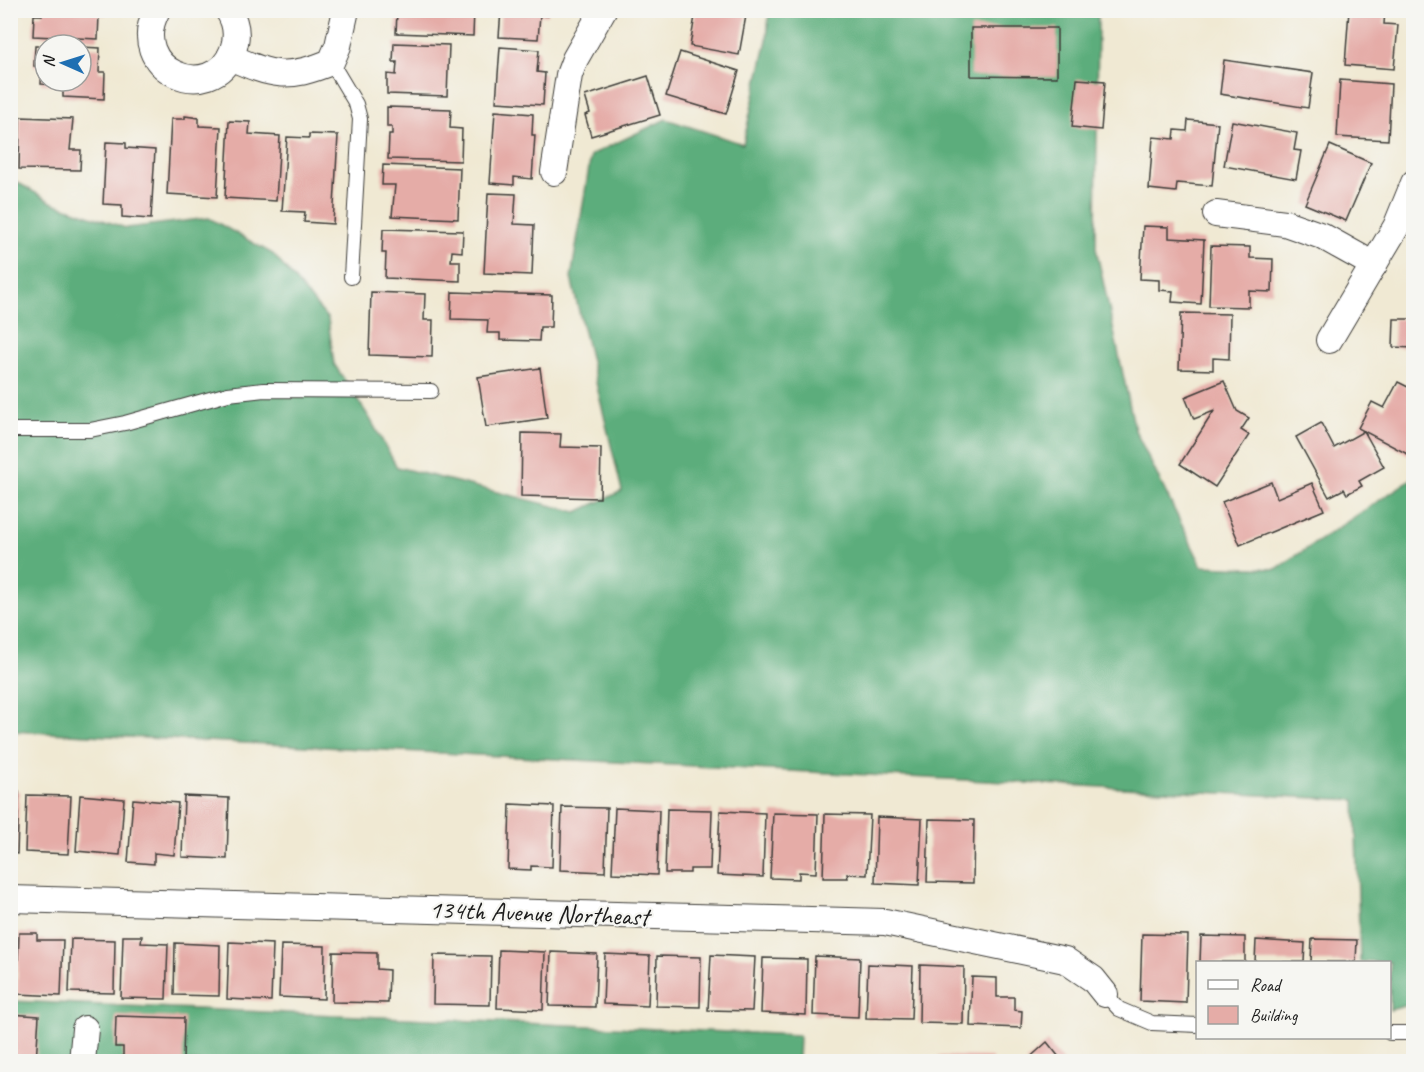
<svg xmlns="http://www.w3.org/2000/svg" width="1424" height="1072" font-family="Caveat,sans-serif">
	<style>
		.forest { fill: #5bad7b; stroke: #3c644c; stroke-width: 1.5 }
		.building { fill: #e5aca7 }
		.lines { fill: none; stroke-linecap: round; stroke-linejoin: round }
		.service-casing { stroke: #3c3b37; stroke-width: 16 }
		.minor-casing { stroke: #3c3b37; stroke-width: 28 }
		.service { stroke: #fff; stroke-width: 14 }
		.minor { stroke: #fff; stroke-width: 26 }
		.labels { text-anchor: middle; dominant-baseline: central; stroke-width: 4.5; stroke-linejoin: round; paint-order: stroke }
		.street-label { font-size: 26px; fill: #1c1c1c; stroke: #f6f6f2 }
	</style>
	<rect width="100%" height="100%" fill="#f6f6f2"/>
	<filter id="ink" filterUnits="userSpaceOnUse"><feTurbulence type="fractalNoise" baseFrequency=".0167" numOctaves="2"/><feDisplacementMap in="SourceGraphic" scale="12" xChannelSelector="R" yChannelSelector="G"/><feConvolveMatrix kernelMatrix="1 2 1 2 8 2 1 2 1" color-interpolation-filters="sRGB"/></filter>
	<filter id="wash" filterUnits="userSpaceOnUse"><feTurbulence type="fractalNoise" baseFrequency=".008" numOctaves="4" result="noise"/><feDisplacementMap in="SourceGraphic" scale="24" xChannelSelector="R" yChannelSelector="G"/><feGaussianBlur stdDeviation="1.35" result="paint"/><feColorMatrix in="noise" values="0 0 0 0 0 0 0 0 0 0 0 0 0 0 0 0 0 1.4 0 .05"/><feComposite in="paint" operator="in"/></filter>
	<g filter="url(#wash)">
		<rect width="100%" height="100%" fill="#f0e9d3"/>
		<!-- forest -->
		<g class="forest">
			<polygon points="769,11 1098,11 1096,248 1135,430 1202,566 1276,569 1413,478 1413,1004 1390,1010 1390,962 1360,962 1355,800 11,731 10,178 53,203 126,228 209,218 273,254 328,319 334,364 369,417 397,467 577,512 622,491 571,278 591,155 666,119 743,144 767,40"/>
			<polygon points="11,1001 799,1035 798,1062 11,1062"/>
		</g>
		<g id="blocks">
			<!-- building -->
			<g class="building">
				<polygon points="42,10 106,10 106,15 99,15 98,39 33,36 34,15 42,15"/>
				<polygon points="409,10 474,10 473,36 396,33 397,13 408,13"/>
				<polygon points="501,10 548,10 548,16 540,15 538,39 499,37"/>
				<polygon points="696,10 747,10 739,55 690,46"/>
				<polygon points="1349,10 1385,10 1384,24 1398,25 1394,69 1345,65"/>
				<polygon points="971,28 1057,28 1057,77 971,76"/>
				<polygon points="394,43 449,45 447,96 387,94 387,74 396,75 397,62 393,62"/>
				<polygon points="35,46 45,46 45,81 81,81 81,47 100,48 99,72 105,72 104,99 63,97 63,85 41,84 42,67 34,66"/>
				<polygon points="500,47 539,50 537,72 545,73 543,105 496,102"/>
				<polygon points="680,52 739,71 726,114 666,96"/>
				<polygon points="1224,60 1313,73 1308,108 1220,94"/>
				<polygon points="648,76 660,115 591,136 585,115 590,113 585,96"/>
				<polygon points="1077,79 1105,81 1101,130 1072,127"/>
				<polygon points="1340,80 1391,84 1388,140 1337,137"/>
				<polygon points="387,107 451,109 450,128 462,129 461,161 388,159 389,134 392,134 392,127 387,127"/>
				<polygon points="495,111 533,114 532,135 535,135 532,179 514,177 514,185 490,183"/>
				<polygon points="185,116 199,118 199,126 221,127 217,197 167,194 171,119 185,119"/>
				<polygon points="20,117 73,119 70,150 81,150 80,170 19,169"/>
				<polygon points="1188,120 1218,123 1212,186 1177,183 1176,192 1149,189 1153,137 1174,139 1175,130 1187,131"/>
				<polygon points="229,121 250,122 249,134 280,136 276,201 225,198"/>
				<polygon points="1232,121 1297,133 1294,150 1301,151 1296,179 1224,166"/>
				<polygon points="309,134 338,135 333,224 304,222 305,212 282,211 287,137 309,138"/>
				<polygon points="106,142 126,143 126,148 155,150 151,219 122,217 122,205 103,204"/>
				<polygon points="1330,145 1371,163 1346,221 1305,204"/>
				<polygon points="383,165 460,168 458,219 392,216 395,185 382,185"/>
				<polygon points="488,193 516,194 514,224 534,225 532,275 484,273"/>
				<polygon points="1143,226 1169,227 1169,238 1204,240 1201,304 1172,302 1173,291 1159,290 1159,280 1140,279"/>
				<polygon points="383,229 463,231 462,252 452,251 451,261 460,261 460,281 385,278 386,253 382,253"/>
				<polygon points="1211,246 1250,247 1250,258 1273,259 1272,292 1249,291 1249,307 1209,306"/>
				<polygon points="371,292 425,294 424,320 433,320 432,357 369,355"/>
				<polygon points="452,292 552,295 551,327 540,327 539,341 500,340 500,333 487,333 488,320 451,319"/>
				<polygon points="1181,313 1230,314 1229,359 1213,358 1213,370 1179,369"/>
				<polygon points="1394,319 1414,319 1414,348 1393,347"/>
				<polygon points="540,368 547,418 486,427 478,377"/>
				<polygon points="1224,381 1237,411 1249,418 1241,430 1249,435 1215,487 1180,464 1214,411 1194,419 1185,397"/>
				<polygon points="1398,382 1414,390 1414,451 1411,456 1358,428 1372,402 1384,408"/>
				<polygon points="1321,423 1334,448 1364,431 1384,467 1359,481 1362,486 1347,494 1344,489 1329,497 1296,437"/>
				<polygon points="522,433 561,434 560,447 601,448 600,498 521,496"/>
				<polygon points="1271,482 1277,498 1312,483 1324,510 1240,545 1222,502"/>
				<polygon points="10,790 19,791 17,854 10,853"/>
				<polygon points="27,795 71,796 68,854 25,852"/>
				<polygon points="80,795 124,799 120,855 76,851"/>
				<polygon points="184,796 229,798 227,859 182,857"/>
				<polygon points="133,799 178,803 174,855 154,853 154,864 128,862"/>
				<polygon points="510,804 554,806 552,867 531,866 531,870 508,869"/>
				<polygon points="562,807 607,808 605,872 560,870"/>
				<polygon points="615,808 659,810 657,875 612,873"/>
				<polygon points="667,809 712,810 710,869 690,869 690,873 665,873"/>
				<polygon points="720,811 765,813 763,877 717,875"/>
				<polygon points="773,813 818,814 816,873 799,872 799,879 770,878"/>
				<polygon points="825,814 870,815 867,875 847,874 848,878 823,878"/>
				<polygon points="877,817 922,819 919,885 875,883"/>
				<polygon points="929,819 974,820 973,883 927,882"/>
				<polygon points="19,933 37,933 37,940 63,940 61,996 17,994"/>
				<polygon points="1142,934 1188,935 1186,1003 1140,1001"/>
				<polygon points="123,936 142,936 141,943 168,944 166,999 121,998"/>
				<polygon points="1201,936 1245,937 1245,962 1200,962"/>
				<polygon points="71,939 115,940 114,993 69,992"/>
				<polygon points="1312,939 1357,940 1356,962 1311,962"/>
				<polygon points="1256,940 1305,943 1304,962 1255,962"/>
				<polygon points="229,942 273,944 271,1001 227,999"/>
				<polygon points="175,943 220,945 219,996 174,995"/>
				<polygon points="281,945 325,946 324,999 279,997"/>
				<polygon points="499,950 545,952 543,1010 497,1008"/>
				<polygon points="333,952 377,953 377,969 389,970 388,1003 332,1002"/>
				<polygon points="551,952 597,954 595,1007 549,1006"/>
				<polygon points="605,954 650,956 648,1006 603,1004"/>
				<polygon points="434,955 491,956 490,1005 433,1004"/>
				<polygon points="711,955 755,957 752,1011 708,1010"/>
				<polygon points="657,956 701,957 700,1007 656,1006"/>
				<polygon points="815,956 860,958 858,1017 813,1015"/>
				<polygon points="763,958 807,959 806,1015 761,1013"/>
				<polygon points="868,964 913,966 911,1019 866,1018"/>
				<polygon points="920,965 964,967 963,1024 919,1023"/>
				<polygon points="972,977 997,978 997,997 1014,997 1014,1010 1022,1011 1021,1028 970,1026"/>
				<polygon points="10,1014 39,1016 36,1062 10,1062"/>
				<polygon points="116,1016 184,1018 183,1062 123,1062 123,1047 115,1047"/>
				<polygon points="1047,1042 1063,1062 1025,1062"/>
				<polygon points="938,1056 992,1057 992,1062 938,1062"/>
			</g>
		</g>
	</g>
	<g filter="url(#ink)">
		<use href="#blocks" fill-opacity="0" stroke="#3c3b37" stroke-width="1.5"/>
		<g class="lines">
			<defs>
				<g id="service">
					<polyline points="331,62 356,104 360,119 351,277"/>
					<polyline points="10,430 90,430 125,423 228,394 264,390 431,391"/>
					<polyline points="1105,994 1119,1009 1152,1023 1198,1025"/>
					<polyline points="1390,1033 1414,1033"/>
				</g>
				<g id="minor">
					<path d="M157 10C125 70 212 107 233 50 238 36 236 22 228 10"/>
					<path d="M230 57C273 76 287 80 331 62L338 46 346 10"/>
					<polyline points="554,172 569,75 575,59 603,10"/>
					<polyline points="1216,214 1285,223 1322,236 1374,265"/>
					<polyline points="1329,340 1396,227 1414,183"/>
					<polyline points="10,899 885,922 1065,960 1093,979 1105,994"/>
					<polyline points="82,1062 85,1029"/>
				</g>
			</defs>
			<!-- service casing -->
			<use href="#service" class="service-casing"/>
			<!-- minor casing -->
			<use href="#minor" class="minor-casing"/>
			<!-- service -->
			<use href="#service" class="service"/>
			<!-- minor -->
			<use href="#minor" class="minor"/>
		</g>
	</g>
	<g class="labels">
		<!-- street labels -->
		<g class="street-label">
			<text transform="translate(539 913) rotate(2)">134th Avenue Northeast</text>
		</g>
	</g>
	<!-- margin -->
	<rect width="1424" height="1072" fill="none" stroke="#f6f6f2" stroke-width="36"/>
	<!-- legend -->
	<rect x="1196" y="961" width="195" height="78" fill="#f6f6f2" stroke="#9f9f9c" stroke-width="1.5"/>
	<rect x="1208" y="980" width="30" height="9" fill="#ffffff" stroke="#9f9f9c" stroke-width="1.5"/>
	<text x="1250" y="991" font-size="18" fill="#1c1c1c">Road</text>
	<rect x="1208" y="1006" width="30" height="18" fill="#e5aca7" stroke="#9f9f9c" stroke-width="1.5"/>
	<text x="1250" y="1021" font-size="18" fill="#1c1c1c">Building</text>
	<!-- north arrow -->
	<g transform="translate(63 63) rotate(273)"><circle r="28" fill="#f6f6f2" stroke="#9f9f9c" stroke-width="1.5"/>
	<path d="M0-4.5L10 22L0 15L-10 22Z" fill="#1f6fb2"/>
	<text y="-9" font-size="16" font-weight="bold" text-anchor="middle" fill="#1c1c1c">N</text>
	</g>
</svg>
